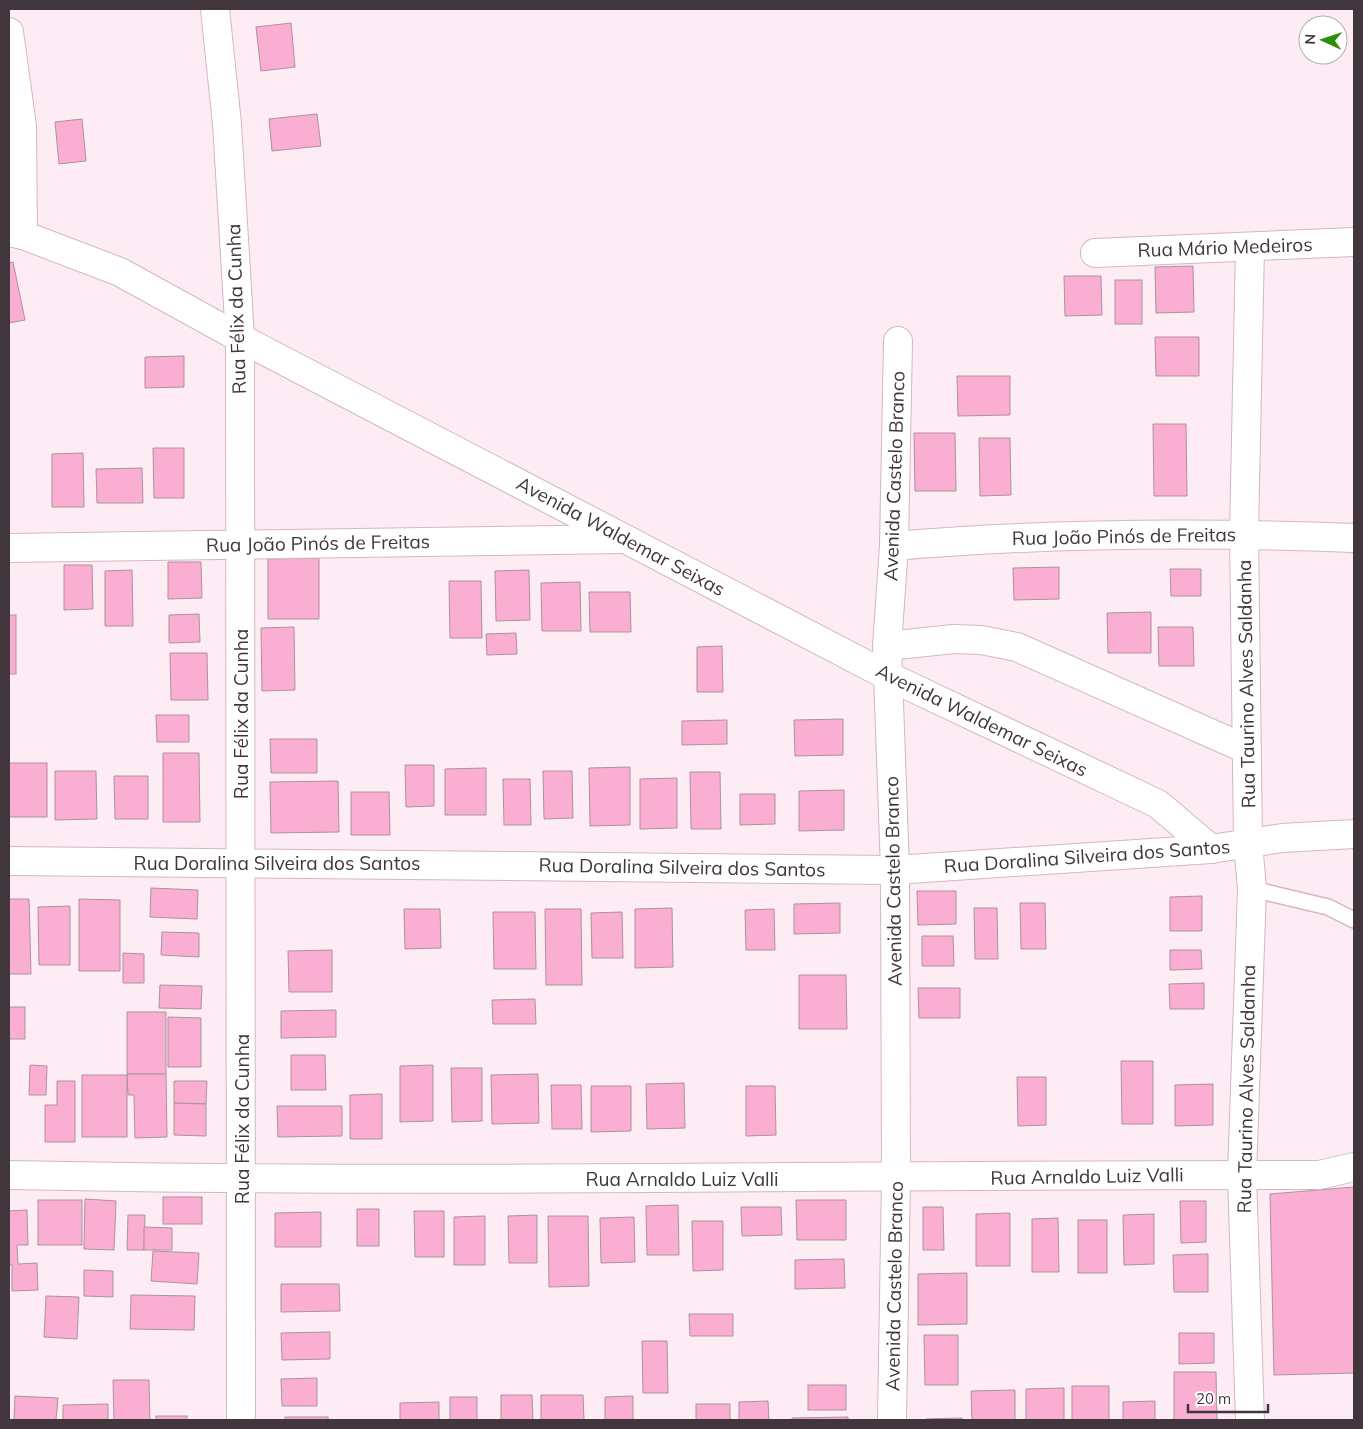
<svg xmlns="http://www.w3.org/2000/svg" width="1363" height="1429" font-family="Mulish,sans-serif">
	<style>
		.building { fill: #faafd2; stroke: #ac929d }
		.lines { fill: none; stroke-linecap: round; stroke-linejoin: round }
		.lane-casing { stroke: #d3b7c3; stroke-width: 18 }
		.street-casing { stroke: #d3b7c3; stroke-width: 30 }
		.secondary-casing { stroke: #d3b7c3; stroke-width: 30 }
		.lane { stroke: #fff; stroke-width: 15 }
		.street { stroke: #fff; stroke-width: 28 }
		.secondary { stroke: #fff; stroke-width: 28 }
		.labels { text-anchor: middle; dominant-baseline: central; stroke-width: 4.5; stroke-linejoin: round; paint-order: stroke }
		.street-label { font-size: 19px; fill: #41363b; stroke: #fff }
	</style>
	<rect width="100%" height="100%" fill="#feecf4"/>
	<!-- building -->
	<g class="building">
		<polygon points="291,23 295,67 261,71 256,27"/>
		<polygon points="317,114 321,146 272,151 269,119"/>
		<polygon points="82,119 86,161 59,164 55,122"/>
		<polygon points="13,262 25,320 9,323 9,263"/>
		<polygon points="1193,266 1194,312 1156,313 1155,267"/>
		<polygon points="1064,276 1101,276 1102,315 1065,316"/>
		<rect x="1115" y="280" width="27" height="44"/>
		<polygon points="1155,337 1199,337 1199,376 1156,376"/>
		<polygon points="184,356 184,387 145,388 145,357"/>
		<polygon points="957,376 1010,376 1010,415 958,416"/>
		<polygon points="1153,424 1186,424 1187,496 1154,496"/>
		<polygon points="914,433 955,433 956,491 915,491"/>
		<polygon points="979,438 1010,438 1011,495 980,496"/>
		<polygon points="153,448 184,448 184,498 154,498"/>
		<polygon points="83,453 84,507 52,507 52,454"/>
		<polygon points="142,468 143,503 97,503 96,469"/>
		<polygon points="319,558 319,619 268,619 268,559"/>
		<polygon points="168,562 201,562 202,598 168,599"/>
		<polygon points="64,565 92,565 93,609 64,610"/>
		<polygon points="1059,567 1059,599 1014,600 1013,568"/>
		<polygon points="1170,569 1201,569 1201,596 1171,596"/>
		<polygon points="132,570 133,626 105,626 105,571"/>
		<polygon points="529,570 530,620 496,621 495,571"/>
		<polygon points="449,581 481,581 482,638 450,638"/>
		<polygon points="580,582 581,631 542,631 541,583"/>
		<polygon points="589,592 630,592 631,632 590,632"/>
		<polygon points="1151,612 1151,653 1108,653 1107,613"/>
		<polygon points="199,614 200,642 169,643 169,615"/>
		<rect x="9" y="615" width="7" height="59"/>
		<polygon points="294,627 295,690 262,691 261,628"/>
		<polygon points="1158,627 1193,627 1194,666 1159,666"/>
		<polygon points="516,633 517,654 487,655 486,634"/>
		<polygon points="722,646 723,692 697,692 697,647"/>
		<polygon points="170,653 207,653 208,700 171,700"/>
		<polygon points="156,715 189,715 189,742 157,742"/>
		<polygon points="843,719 843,755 795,756 794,720"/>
		<polygon points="727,720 727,744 682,745 682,721"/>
		<polygon points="270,739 317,739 317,773 271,773"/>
		<polygon points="163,753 199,753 200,822 163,822"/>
		<rect x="9" y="763" width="38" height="54"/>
		<polygon points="405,765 434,765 434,806 406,807"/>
		<polygon points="630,767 630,825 590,826 589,768"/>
		<polygon points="486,768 486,815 445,815 445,769"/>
		<polygon points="55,771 96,771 97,819 55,820"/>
		<polygon points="543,771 572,771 573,818 544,819"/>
		<polygon points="690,772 720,772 721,829 691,829"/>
		<polygon points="114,776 148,776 148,819 115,819"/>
		<polygon points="677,778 677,828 640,829 640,779"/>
		<polygon points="503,779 530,779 531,825 504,825"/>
		<polygon points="338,781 339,832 271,833 270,782"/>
		<polygon points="844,790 844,830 799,831 799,791"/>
		<polygon points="351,792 389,792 390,835 351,835"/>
		<polygon points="740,794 775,794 775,824 740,825"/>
		<polygon points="151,888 198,890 197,919 150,917"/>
		<polygon points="917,891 956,891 956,924 918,925"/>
		<polygon points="1202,896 1202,931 1170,931 1170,897"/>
		<polygon points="9,899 29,899 31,974 9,974"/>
		<polygon points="79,899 120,900 120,971 79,971"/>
		<polygon points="840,903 840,933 794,934 794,904"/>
		<polygon points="1020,903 1045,903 1046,949 1021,949"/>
		<polygon points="70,906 70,965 39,965 38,907"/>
		<polygon points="672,908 673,967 635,968 635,909"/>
		<polygon points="974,908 997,908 998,959 975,959"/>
		<polygon points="404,909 440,909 441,948 405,949"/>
		<polygon points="545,909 581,909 582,985 546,985"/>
		<polygon points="774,909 775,950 746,950 745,910"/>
		<polygon points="493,912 535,912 536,969 494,969"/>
		<polygon points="622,912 623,958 592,958 591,913"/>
		<polygon points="162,932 199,933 199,957 161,955"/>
		<polygon points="922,936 953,936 954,966 922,966"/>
		<polygon points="332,950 332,992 289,992 288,951"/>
		<polygon points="1170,950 1201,950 1202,969 1170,970"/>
		<polygon points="123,953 144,954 144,983 123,983"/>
		<polygon points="799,975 846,975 847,1029 799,1029"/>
		<polygon points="1204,983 1204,1009 1170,1009 1169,984"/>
		<polygon points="160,985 202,986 201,1009 159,1008"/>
		<polygon points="918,988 960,988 960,1018 919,1018"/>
		<polygon points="535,999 536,1024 493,1024 492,1000"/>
		<rect x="9" y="1007" width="16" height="32"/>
		<polygon points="336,1010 336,1037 281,1038 281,1011"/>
		<rect x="127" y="1012" width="39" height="62"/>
		<polygon points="168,1017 201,1018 201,1067 168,1067"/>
		<polygon points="291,1055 325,1055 326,1090 291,1090"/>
		<polygon points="1121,1061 1153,1061 1153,1124 1122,1124"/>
		<polygon points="30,1065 47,1066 46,1095 29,1095"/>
		<polygon points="433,1065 433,1121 400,1122 400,1066"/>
		<polygon points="451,1068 482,1068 482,1121 452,1122"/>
		<polygon points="127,1074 166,1074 167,1137 135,1138 134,1095 128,1095"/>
		<polygon points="538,1074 539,1123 492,1124 491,1075"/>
		<rect x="82" y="1075" width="45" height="62"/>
		<polygon points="1017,1077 1046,1077 1046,1125 1018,1126"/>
		<polygon points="57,1081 75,1081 75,1142 45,1142 45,1105 57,1105"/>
		<polygon points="174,1081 207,1081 206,1104 174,1103"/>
		<polygon points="684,1083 685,1128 647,1129 646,1084"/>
		<polygon points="1213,1084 1213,1125 1175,1126 1175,1085"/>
		<polygon points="551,1085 581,1085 582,1129 552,1129"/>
		<polygon points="591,1086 631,1086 631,1131 591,1132"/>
		<polygon points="746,1086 775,1086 776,1135 746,1136"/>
		<polygon points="382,1094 382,1139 350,1139 350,1095"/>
		<polygon points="174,1103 206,1104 206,1136 174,1135"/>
		<polygon points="277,1106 342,1106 342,1136 278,1137"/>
		<polygon points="1354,1187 1354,1373 1274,1375 1270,1194"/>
		<rect x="163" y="1197" width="39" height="27"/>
		<polygon points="85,1199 116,1201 114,1250 84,1249"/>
		<rect x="38" y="1200" width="44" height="45"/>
		<polygon points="796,1200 846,1200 846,1240 797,1240"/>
		<polygon points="1180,1201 1206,1201 1206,1242 1181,1243"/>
		<polygon points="678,1205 679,1255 647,1255 646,1206"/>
		<polygon points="741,1207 781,1207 782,1235 742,1236"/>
		<polygon points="923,1207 943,1207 944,1250 923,1250"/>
		<rect x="357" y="1209" width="22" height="37"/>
		<polygon points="27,1210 28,1245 17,1245 18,1264 37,1263 38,1290 12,1291 12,1265 9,1265 9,1211"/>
		<polygon points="414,1211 444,1211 444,1257 415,1257"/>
		<polygon points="321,1212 321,1247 275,1247 275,1213"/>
		<polygon points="1010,1213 1010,1266 976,1266 976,1214"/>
		<polygon points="1154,1214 1154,1264 1124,1265 1123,1215"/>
		<polygon points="128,1215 145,1215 144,1250 127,1250"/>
		<polygon points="537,1215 537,1263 509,1263 508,1216"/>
		<polygon points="485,1216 485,1265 454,1265 454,1217"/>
		<polygon points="548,1216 588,1216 589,1286 549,1287"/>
		<polygon points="634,1217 635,1262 601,1263 600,1218"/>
		<polygon points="1058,1218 1059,1272 1032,1272 1032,1219"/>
		<rect x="1078" y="1220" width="29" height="53"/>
		<polygon points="692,1221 723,1221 723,1270 693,1271"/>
		<polygon points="144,1227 172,1228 172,1250 144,1250"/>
		<polygon points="153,1251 199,1253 197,1284 151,1281"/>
		<polygon points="1208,1254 1208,1292 1174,1292 1173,1255"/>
		<polygon points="844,1259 845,1288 795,1289 795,1260"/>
		<polygon points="84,1270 113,1271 113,1297 84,1296"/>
		<polygon points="967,1273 967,1324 918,1325 918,1274"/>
		<polygon points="281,1284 339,1284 340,1311 281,1312"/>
		<polygon points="131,1295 195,1296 194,1330 130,1329"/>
		<polygon points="46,1296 79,1297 77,1339 44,1337"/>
		<polygon points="689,1314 733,1314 733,1336 690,1336"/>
		<polygon points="330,1332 330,1359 282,1360 281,1333"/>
		<polygon points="1179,1333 1214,1333 1214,1363 1179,1364"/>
		<polygon points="924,1335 958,1335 958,1385 925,1385"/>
		<polygon points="642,1341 667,1341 668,1393 643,1393"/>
		<polygon points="1174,1372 1216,1372 1217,1420 1174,1420"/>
		<polygon points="317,1378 317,1406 282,1406 281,1379"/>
		<polygon points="113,1380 149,1380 150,1420 114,1420"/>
		<rect x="808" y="1385" width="38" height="25"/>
		<rect x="1072" y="1386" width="37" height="34"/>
		<polygon points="1064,1388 1064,1420 1026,1420 1026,1389"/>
		<polygon points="1015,1390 1015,1420 972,1420 971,1391"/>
		<polygon points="501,1395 532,1395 533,1420 501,1420"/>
		<polygon points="541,1395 583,1395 584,1420 541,1420"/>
		<polygon points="15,1396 58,1398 56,1420 14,1420"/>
		<polygon points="633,1396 633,1420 605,1420 605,1397"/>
		<rect x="450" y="1397" width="27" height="23"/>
		<polygon points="768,1401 769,1420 739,1420 739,1402"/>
		<polygon points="1155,1401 1155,1420 1123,1420 1123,1402"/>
		<polygon points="439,1402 439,1420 400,1420 400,1403"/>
		<polygon points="108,1404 108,1420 63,1420 63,1405"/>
		<rect x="696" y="1404" width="34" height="16"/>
		<rect x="156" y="1416" width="31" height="4"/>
		<rect x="285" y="1417" width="43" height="3"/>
		<polygon points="848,1417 848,1420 792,1420 792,1418"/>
		<polygon points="962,1418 962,1420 926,1420 926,1419"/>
	</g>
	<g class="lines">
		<defs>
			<polyline id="lane" points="1252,889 1328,907 1354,920"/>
			<g id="street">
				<polyline points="215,9 227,124 240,338 888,676 1158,804 1211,849"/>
				<polyline points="9,32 22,126 23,235"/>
				<polyline points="1095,253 1354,242"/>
				<path d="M894 546C1047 533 1201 532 1354 538"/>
				<polyline points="9,548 622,539"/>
				<polyline points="887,646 954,639 981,640 1017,647 1246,749"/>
				<polyline points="9,861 895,870 1211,849 1282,838 1354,834"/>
				<path d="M9 1175C445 1184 882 1174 1319 1175L1354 1167"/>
				<polyline points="892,1420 896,1178 895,870 887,646 894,546 898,341"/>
				<polyline points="1250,1420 1242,1175 1252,889 1248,843 1244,534 1250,247"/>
			</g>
			<polyline id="secondary" points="9,232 23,235 120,272 240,338 241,1420"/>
		</defs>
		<!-- lane casing -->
		<use href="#lane" class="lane-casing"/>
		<!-- street casing -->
		<use href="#street" class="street-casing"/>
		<!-- secondary casing -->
		<use href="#secondary" class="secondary-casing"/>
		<!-- lane -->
		<use href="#lane" class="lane"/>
		<!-- street -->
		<use href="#street" class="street"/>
		<!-- secondary -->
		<use href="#secondary" class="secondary"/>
	</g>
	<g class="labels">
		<!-- street labels -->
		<g class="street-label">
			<text transform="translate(1225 247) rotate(-2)">Rua Mário Medeiros</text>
			<text transform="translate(236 309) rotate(-92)">Rua Félix da Cunha</text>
			<text transform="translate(894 476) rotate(-88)">Avenida Castelo Branco</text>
			<text transform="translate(621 536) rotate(28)">Avenida Waldemar Seixas</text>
			<text transform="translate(1124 536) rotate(-1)">Rua João Pinós de Freitas</text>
			<text transform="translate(318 543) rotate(-1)">Rua João Pinós de Freitas</text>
			<text transform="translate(1246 684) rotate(-91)">Rua Taurino Alves Saldanha</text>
			<text transform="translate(241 714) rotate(-90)">Rua Félix da Cunha</text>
			<text transform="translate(982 720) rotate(26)">Avenida Waldemar Seixas</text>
			<text transform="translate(1087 856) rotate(-4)">Rua Doralina Silveira dos Santos</text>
			<text x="277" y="863">Rua Doralina Silveira dos Santos</text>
			<text transform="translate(682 867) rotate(1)">Rua Doralina Silveira dos Santos</text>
			<text transform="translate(893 881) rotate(-91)">Avenida Castelo Branco</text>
			<text transform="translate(1246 1089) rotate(-89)">Rua Taurino Alves Saldanha</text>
			<text transform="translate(242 1119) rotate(-90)">Rua Félix da Cunha</text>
			<text transform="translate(1087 1176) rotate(-1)">Rua Arnaldo Luiz Valli</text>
			<text x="682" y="1179">Rua Arnaldo Luiz Valli</text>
			<text transform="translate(894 1286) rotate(-89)">Avenida Castelo Branco</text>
		</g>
	</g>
	<!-- border -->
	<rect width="1363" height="1429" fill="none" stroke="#41363b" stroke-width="20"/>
	<!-- north arrow -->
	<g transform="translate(1323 40) rotate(273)"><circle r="24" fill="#ffffff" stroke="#b3afb1"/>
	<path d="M0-4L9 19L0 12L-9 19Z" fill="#2b8f0a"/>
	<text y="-8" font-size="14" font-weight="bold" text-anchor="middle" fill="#41363b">N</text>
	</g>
	<!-- scale -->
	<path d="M1188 1404v8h80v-8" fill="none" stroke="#41363b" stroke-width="2.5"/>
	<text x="1196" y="1404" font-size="15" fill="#41363b" stroke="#ffffff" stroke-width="4" paint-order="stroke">20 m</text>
</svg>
